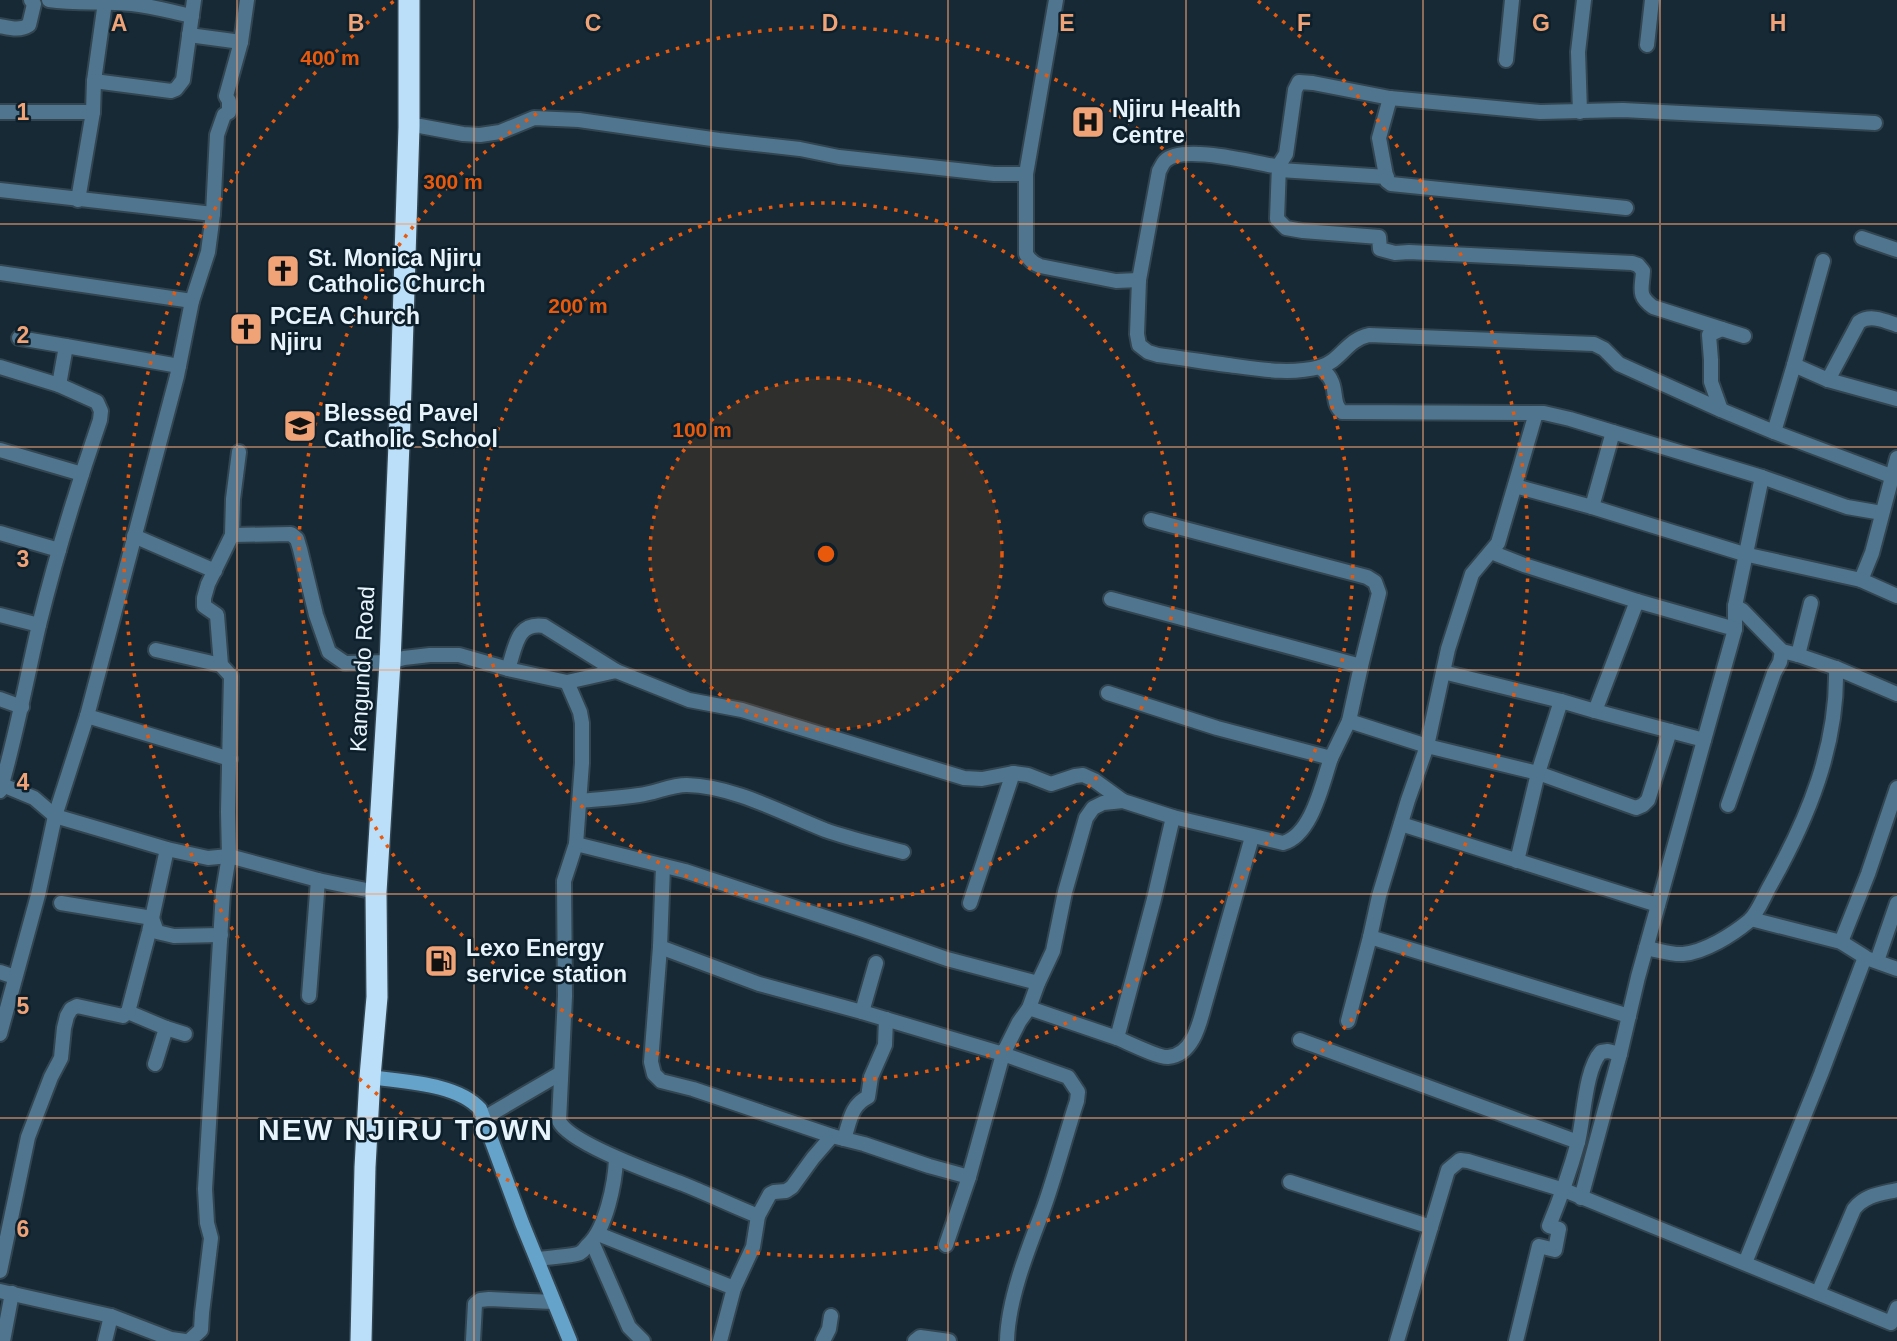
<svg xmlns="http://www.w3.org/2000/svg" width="1897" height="1341" font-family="Helvetica,sans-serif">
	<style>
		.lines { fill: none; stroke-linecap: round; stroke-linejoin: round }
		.street-casing { stroke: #334550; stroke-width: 18 }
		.secondary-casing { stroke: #334550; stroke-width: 18 }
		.highway-casing { stroke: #334550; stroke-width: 24 }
		.street { stroke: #50768f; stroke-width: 14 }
		.secondary { stroke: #65a3cb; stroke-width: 14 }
		.highway { stroke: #bbdff8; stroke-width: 21 }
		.grid { fill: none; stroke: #efa377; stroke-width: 2; stroke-opacity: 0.55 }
		.ring { fill: none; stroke: #e8590c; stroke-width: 3.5; stroke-dasharray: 3.5 7 }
		.labels { text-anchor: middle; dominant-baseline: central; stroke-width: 5; stroke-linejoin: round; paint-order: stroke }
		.poi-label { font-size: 23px; font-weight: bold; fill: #e8f4fc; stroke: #0d1f2a; text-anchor: start }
		.street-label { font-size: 23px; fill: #e8f4fc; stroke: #0d1f2a }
		.district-label { font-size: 30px; font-weight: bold; letter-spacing: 2px; fill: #e8f4fc; stroke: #0d1f2a }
		.grid-label { font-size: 23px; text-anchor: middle; font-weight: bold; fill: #efa377; stroke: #0d1f2a; stroke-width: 5; stroke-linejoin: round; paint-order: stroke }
		.centre { fill: #e8590c; stroke: #0d1f2a; stroke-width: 3.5 }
		.ring-label { font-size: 21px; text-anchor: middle; font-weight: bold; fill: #e8590c; stroke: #0d1f2a; stroke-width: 5; stroke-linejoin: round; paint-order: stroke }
	</style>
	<rect width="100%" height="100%" fill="#162934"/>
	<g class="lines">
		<defs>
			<g id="street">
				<path d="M49 0C77 4 104 1 132 4 152 6 172 12 192 16"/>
				<path d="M0 26C10 28 20 31 29 25L34 4 31 0"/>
				<polyline points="189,35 241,42"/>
				<polyline points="1647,45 1652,0"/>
				<polyline points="1506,60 1512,0"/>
				<polyline points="94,81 105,2"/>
				<polyline points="1390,98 1379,138 1387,181 1391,184 1626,208"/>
				<polyline points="0,112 93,112"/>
				<polyline points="1580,112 1578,52 1584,0"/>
				<path d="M1875 123 1623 110 1540 112 1390 98 1313 83 1299 82 1295 90 1286 154 1279 165 1274 166C1252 162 1181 144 1165 161 1162 164 1161 168 1159 171L1139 280 1137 334 1139 345 1148 352 1158 355C1181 358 1205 362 1228 365 1259 369 1289 375 1320 367 1341 361 1346 340 1369 335L1594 344 1604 349 1619 364 1721 410 1774 432 1891 476"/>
				<path d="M409 127 420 126 463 134 480 135 500 132 534 118 579 120 719 140 800 149 839 157 994 174H1026V254C1030 261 1034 264 1040 266L1116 281 1139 280"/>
				<path d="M1279 165 1277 219 1286 228 1303 231 1379 237 1380 249 1395 253 1409 252 1632 263 1638 265 1643 271C1642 290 1637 295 1653 307L1744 336"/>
				<polyline points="1280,170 1387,177"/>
				<polyline points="1026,174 1056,0"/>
				<polyline points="0,190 213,214"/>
				<polyline points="78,200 93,112 94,81 171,91 176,89 183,80 194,0"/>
				<polyline points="1862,238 1897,250"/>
				<polyline points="0,273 192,301"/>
				<polyline points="19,338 66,346"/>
				<polyline points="1794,365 1823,261"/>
				<path d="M0 367 59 385 97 402 101 411 100 420C77 487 56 556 39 625 26 681 16 737 0 791"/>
				<path d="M1320 367C1324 371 1329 375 1331 380 1337 391 1332 404 1342 412L1544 413 1570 419 1762 477 1847 507 1882 513"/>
				<path d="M1828 380 1859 322C1871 314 1885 321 1897 325"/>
				<polyline points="59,385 66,346 179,366"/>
				<polyline points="1721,410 1711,382 1711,360 1709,335 1722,329"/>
				<polyline points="1536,413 1498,543 1472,574 1448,649 1427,746 1408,800 1379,896 1370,937 1629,1016"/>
				<polyline points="1774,432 1794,365 1828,380 1897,399"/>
				<polyline points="0,450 82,474"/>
				<polyline points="1515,486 1592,507 1744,554 1861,580 1872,553 1897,458"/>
				<polyline points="1592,507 1613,432"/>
				<polyline points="1151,520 1367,577 1375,582 1379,593 1361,666"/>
				<polyline points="0,533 59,550"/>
				<polyline points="232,535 291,534 297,539 300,549 316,615 329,652 345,663 390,662 404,658 430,655 459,655 512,670 567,682"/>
				<polyline points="134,536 215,571"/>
				<polyline points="1491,552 1524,565 1637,601"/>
				<polyline points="1861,580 1897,596"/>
				<polyline points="1735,606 1762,477"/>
				<polyline points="0,615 39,625"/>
				<polyline points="1735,629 1735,606 1742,610 1782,651 1798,655 1836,668 1897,694"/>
				<polyline points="156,650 221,665"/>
				<polyline points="1798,655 1811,603"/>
				<path d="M508 669C516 647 516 622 544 626L616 671"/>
				<polyline points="1443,672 1561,701"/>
				<polyline points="1108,693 1217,728 1331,758 1349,721 1361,666 1111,599"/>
				<polyline points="0,699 22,707"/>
				<polyline points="1595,711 1704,740"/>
				<polyline points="87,716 230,759"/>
				<polyline points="1349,721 1427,746 1538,773 1636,808 1643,805 1648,800 1670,731"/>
				<polyline points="0,784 34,798 55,816 167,849 208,858 229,856 318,880 376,892"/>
				<path d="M580 801C600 799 620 798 639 795 656 793 670 785 687 785 733 786 782 813 825 830 850 839 877 845 903 852"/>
				<polyline points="1728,805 1774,673 1780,662 1782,651"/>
				<polyline points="1401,824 1658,905"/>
				<polyline points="576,844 685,871 861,929 947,959 1038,983"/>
				<polyline points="663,866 660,947 651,1062 654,1074 661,1081 693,1089 832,1136 864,1144 929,1166 969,1177"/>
				<polyline points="61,903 152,918 157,932 174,936 221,935"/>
				<polyline points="970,903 1013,773"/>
				<polyline points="1841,942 1868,874 1897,788"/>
				<path d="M660 947 759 984 862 1012 1003 1054 1019 1022 1029 1008 1038 983 1053 951 1065 892 1086 818 1093 808 1103 803 1123 801 1173 817 1283 843C1312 835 1322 784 1331 758"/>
				<path d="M1646 948C1658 950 1672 955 1683 954 1705 952 1732 935 1749 921 1758 913 1764 896 1771 884 1808 818 1838 746 1836 668"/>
				<polyline points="1869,959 1897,969"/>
				<polyline points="1877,961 1897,903"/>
				<polyline points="0,972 15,977"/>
				<polyline points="309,996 318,880"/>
				<polyline points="1029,1008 1117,1038 1154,899 1173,817"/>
				<polyline points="128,1012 166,1028 155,1064"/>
				<polyline points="862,1012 876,963"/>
				<polyline points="1348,1021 1370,937"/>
				<polyline points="166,1028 185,1034"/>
				<polyline points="0,1034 38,895 55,816 87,716 177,376 192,301 208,252 213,214 217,135 224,115 229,112 229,101 226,96 241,42 247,0"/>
				<path d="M1117 1038C1127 1042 1159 1058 1168 1057 1192 1055 1199 1026 1204 1007L1252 837"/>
				<polyline points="1300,1040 1578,1142"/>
				<polyline points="484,1118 561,1073"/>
				<path d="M844 1139C850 1121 851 1105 868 1097L871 1077 885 1045 886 1019"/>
				<polyline points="1290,1182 1431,1227"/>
				<polyline points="1581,1198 1620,1054"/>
				<path d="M758 1216C733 1206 708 1194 683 1184 657 1174 570 1144 559 1121L565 996 564 881 576 844 582 763V723L580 712 567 682 616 671 689 700 742 710 964 778 982 779 1013 773 1028 775 1051 784 1075 776 1083 775 1094 780 1123 801"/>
				<polyline points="598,1234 734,1288"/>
				<polyline points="592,1242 629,1327 643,1341"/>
				<path d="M946 1245 969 1177 1003 1054 1068 1077 1078 1092 1077 1101C1065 1137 1056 1174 1043 1210 1028 1249 1008 1299 1007 1341"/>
				<path d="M537 1259C545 1258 574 1256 580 1253 584 1251 585 1248 588 1245 606 1229 615 1183 616 1159"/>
				<polyline points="1745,1263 1821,1074 1865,957 1841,942 1751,919"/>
				<polyline points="0,1271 28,1137 51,1077 61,1058 64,1028 67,1016 71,1009 77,1006 123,1016 128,1012 149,932 167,849"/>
				<polyline points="0,1291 111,1316 171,1339 185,1341"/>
				<path d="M1818 1293 1854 1209C1865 1195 1880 1194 1897 1190"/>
				<polyline points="3,1341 12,1293"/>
				<polyline points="105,1341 111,1316"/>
				<polyline points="189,1341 201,1330 202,1313 211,1238 207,1223 205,1189 223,892 229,856 228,812 231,676 221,665 217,615 204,606 204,598 208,584 232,535 233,499 239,452"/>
				<polyline points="473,1341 475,1304 480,1300 489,1299 553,1302"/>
				<polyline points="720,1341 734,1288 753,1247 758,1216 770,1194 774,1192 786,1191 792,1187 813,1158 832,1136"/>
				<polyline points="823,1341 829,1329 831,1316"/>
				<polyline points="915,1341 920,1337 949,1341"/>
				<polyline points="1397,1341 1448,1170 1460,1160 1468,1161 1564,1190 1891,1323 1897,1308"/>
				<path d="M1516 1341 1539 1246 1555 1250 1559 1229 1549 1226C1560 1199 1570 1171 1578 1142 1584 1118 1585 1069 1601 1052L1608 1051 1620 1054 1638 977 1735 629 1637 601 1595 711 1561 701 1538 773 1517 861"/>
			</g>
			<path id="secondary" d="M370 1077C403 1082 457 1083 480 1109L522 1223 570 1341"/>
			<polyline id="highway" points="361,1341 365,1167 370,1077 377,997 376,892 390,662 400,419 409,127 409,0"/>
		</defs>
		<!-- street casing -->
		<use href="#street" class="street-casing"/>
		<!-- secondary casing -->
		<use href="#secondary" class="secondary-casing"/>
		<!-- highway casing -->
		<use href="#highway" class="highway-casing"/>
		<!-- street -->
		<use href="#street" class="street"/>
		<!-- secondary -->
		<use href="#secondary" class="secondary"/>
		<!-- highway -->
		<use href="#highway" class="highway"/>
	</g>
	<!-- grid -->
	<path class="grid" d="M237 0V1341M474 0V1341M711 0V1341M948 0V1341M1186 0V1341M1423 0V1341M1660 0V1341M0 224H1897M0 447H1897M0 670H1897M0 894H1897M0 1118H1897"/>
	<!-- distance rings -->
	<circle cx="826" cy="554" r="176" fill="#e8590c" fill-opacity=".12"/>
	<g class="ring">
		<circle cx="826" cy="554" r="176"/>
		<circle cx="826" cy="554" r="351"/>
		<circle cx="826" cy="554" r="527"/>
		<path d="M1258 1A702 702 0 1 1 394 1"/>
	</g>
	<!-- icons -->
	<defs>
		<symbol id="hospital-square" viewBox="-11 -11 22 22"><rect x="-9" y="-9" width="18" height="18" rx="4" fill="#efa377" stroke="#0d1f2a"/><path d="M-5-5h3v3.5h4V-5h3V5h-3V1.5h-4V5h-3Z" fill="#111"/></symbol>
		<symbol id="church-square" viewBox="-11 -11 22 22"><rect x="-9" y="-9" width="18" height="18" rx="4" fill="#efa377" stroke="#0d1f2a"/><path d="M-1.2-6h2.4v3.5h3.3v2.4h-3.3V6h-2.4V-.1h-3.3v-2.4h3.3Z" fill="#111"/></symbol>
		<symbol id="school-square" viewBox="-11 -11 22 22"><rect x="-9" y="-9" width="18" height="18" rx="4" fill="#efa377" stroke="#0d1f2a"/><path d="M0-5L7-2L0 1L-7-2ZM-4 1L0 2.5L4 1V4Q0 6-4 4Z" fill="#111"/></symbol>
		<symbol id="fuel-square" viewBox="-11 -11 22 22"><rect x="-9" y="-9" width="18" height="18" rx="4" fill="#efa377" stroke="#0d1f2a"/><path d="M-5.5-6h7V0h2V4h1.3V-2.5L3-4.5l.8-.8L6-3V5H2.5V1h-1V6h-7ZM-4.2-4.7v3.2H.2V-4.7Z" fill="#111"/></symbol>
	</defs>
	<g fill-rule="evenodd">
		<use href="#hospital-square" x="1069" y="103" width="38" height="38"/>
		<use href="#church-square" x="264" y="252" width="38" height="38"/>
		<use href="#church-square" x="227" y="310" width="38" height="38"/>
		<use href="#school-square" x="281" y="407" width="38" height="38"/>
		<use href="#fuel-square" x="422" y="942" width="38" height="38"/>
	</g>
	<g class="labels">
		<!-- poi labels -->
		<g class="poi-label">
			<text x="1112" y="109">Njiru Health<tspan x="1112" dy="26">Centre</tspan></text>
			<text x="308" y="258">St. Monica Njiru<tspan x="308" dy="26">Catholic Church</tspan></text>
			<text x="270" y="316">PCEA Church<tspan x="270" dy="26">Njiru</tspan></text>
			<text x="324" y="413">Blessed Pavel<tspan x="324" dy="26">Catholic School</tspan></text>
			<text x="466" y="948">Lexo Energy<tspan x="466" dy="26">service station</tspan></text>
		</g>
		<!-- street labels -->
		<g class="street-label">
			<text transform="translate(362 669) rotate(-87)">Kangundo Road</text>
		</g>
		<!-- district labels -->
		<g class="district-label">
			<text x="406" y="1129">NEW NJIRU TOWN</text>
		</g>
	</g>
	<g class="grid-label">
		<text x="119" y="31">A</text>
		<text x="356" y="31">B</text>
		<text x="593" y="31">C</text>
		<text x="830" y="31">D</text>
		<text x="1067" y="31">E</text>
		<text x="1304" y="31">F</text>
		<text x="1541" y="31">G</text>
		<text x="1778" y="31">H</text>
		<text x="23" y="120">1</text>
		<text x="23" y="343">2</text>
		<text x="23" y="567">3</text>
		<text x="23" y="790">4</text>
		<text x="23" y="1014">5</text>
		<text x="23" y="1237">6</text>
	</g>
	<circle cx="826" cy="554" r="10" class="centre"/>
	<g class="ring-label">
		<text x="330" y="65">400 m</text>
		<text x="453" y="189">300 m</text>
		<text x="578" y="313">200 m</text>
		<text x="702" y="437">100 m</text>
	</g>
</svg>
